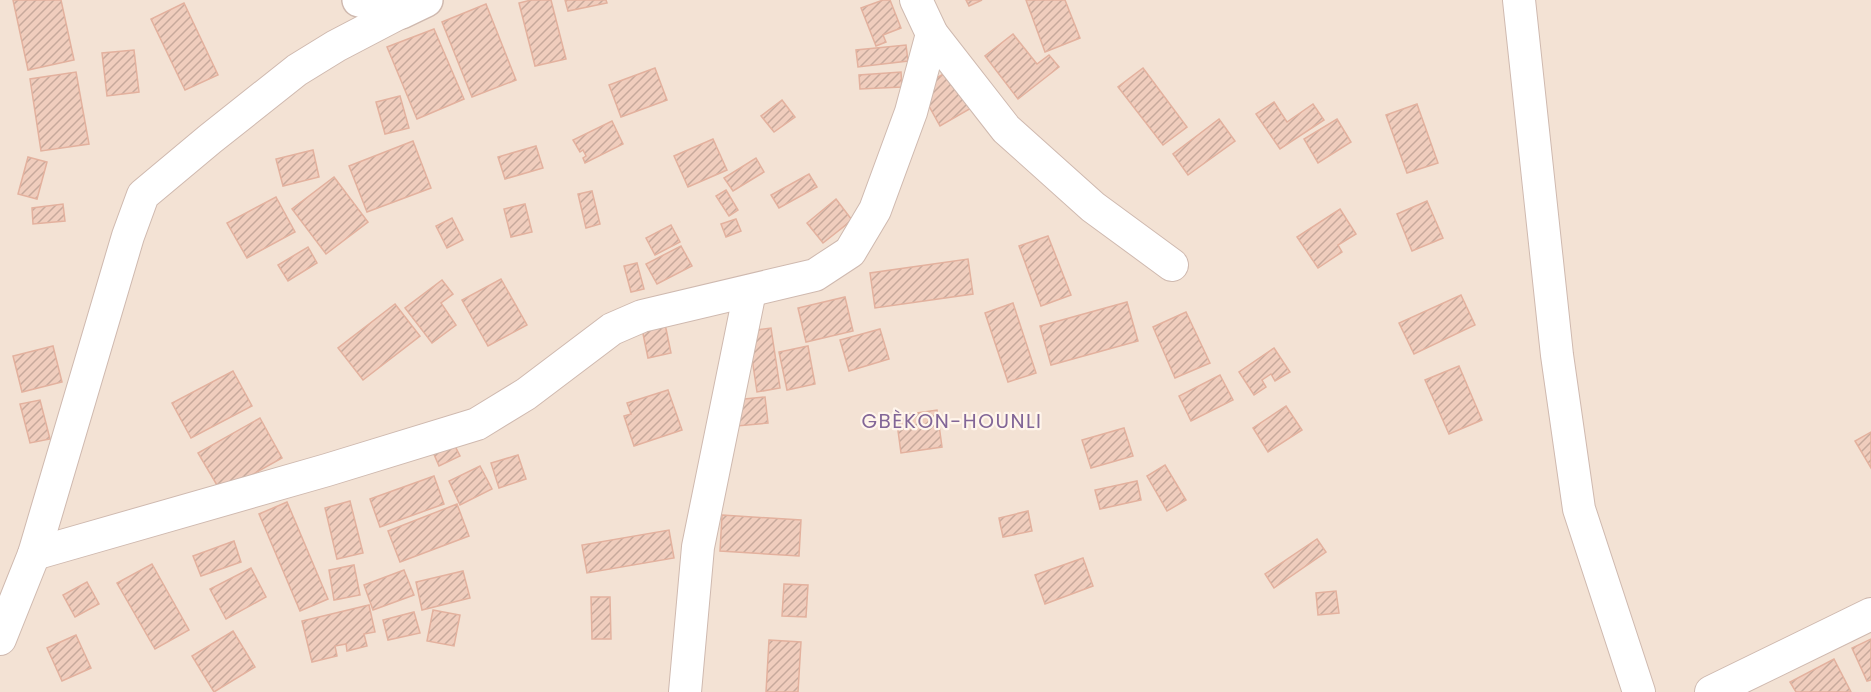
<svg xmlns="http://www.w3.org/2000/svg" width="1871" height="692" font-family="Poppins,sans-serif">
	<style>
		.residential { fill: #f3e2d4 }
		.building { fill: url(#building-hatch); stroke: #e3b19e; stroke-width: 1.5 }
		.lines { fill: none; stroke-linecap: round; stroke-linejoin: round }
		.minor-casing { stroke: #cfb9af; stroke-width: 34 }
		.tertiary-casing { stroke: #cfb9af; stroke-width: 36 }
		.minor { stroke: #fff; stroke-width: 32 }
		.tertiary { stroke: #fff; stroke-width: 33 }
		.labels { text-anchor: middle; dominant-baseline: central; stroke-width: 4.5; stroke-linejoin: round; paint-order: stroke }
		.quarter-label { font-size: 20px; letter-spacing: 1.5px; fill: #826697; stroke: #fff5eb }
	</style>
	<defs>
		<pattern id="building-hatch" width="6" height="6" patternUnits="userSpaceOnUse" patternTransform="scale(1.5)"><rect width="6" height="6" fill="#f0cdbd"/><path d="M-1 1l2-2M0 6l6-6M5 7l2-2" fill="none" stroke="#c7a99c"/></pattern>
	</defs>
	<rect width="100%" height="100%" fill="#fcf1e5"/>
	<!-- residential -->
	<rect class="residential" x="0" y="0" width="1871" height="692"/>
	<!-- building -->
	<g class="building">
		<polygon points="13,0 61,0 74,60 28,70"/>
		<polygon points="531,0 551,0 566,59 535,66 519,3"/>
		<polygon points="565,0 606,0 607,3 568,11"/>
		<polygon points="883,0 890,0 901,28 883,35 886,42 876,46 861,8"/>
		<polygon points="966,0 982,0 969,6"/>
		<polygon points="1026,0 1065,0 1080,38 1045,52"/>
		<polygon points="184,3 218,75 185,90 151,19"/>
		<polygon points="486,4 516,80 472,97 442,22"/>
		<polygon points="434,29 464,99 417,119 387,47"/>
		<polygon points="1013,34 1037,64 1049,55 1059,67 1018,99 985,56"/>
		<polygon points="906,45 908,61 858,67 856,50"/>
		<polygon points="134,50 139,92 107,96 102,53"/>
		<polygon points="655,68 667,100 621,117 609,85"/>
		<polygon points="1143,68 1187,127 1163,145 1118,87"/>
		<polygon points="952,69 973,107 940,126 919,88"/>
		<polygon points="76,72 89,144 41,151 30,79"/>
		<polygon points="901,72 902,87 860,89 859,75"/>
		<polygon points="400,96 409,128 385,134 376,102"/>
		<polygon points="782,100 795,117 774,132 761,116"/>
		<polygon points="1274,102 1287,122 1313,104 1324,120 1280,149 1256,114"/>
		<polygon points="1417,104 1438,163 1407,173 1386,115"/>
		<polygon points="1219,119 1235,141 1188,175 1173,154"/>
		<polygon points="1337,119 1351,142 1318,163 1304,139"/>
		<polygon points="612,121 623,144 585,163 583,158 586,156 583,150 580,152 573,140"/>
		<polygon points="713,139 727,170 688,187 674,156"/>
		<polygon points="413,141 431,188 367,212 349,166"/>
		<polygon points="536,146 543,168 505,179 498,157"/>
		<polygon points="313,150 319,177 283,186 276,159"/>
		<polygon points="28,157 47,162 37,199 18,194"/>
		<polygon points="756,158 764,172 733,191 724,178"/>
		<polygon points="809,174 817,187 779,208 771,195"/>
		<polygon points="334,177 368,222 326,254 292,209"/>
		<polygon points="726,190 738,210 729,216 716,196"/>
		<polygon points="592,191 600,224 586,228 578,194"/>
		<polygon points="276,197 295,232 247,258 227,223"/>
		<polygon points="836,199 852,220 823,243 807,223"/>
		<polygon points="1427,201 1443,238 1412,251 1397,214"/>
		<polygon points="63,204 65,221 33,224 32,208"/>
		<polygon points="525,204 532,232 511,237 504,209"/>
		<polygon points="1340,209 1356,234 1338,245 1342,252 1318,268 1297,237"/>
		<polygon points="452,218 463,240 447,248 436,226"/>
		<polygon points="736,219 741,231 726,237 721,224"/>
		<polygon points="671,225 680,242 655,255 646,238"/>
		<polygon points="1048,236 1071,295 1041,306 1019,246"/>
		<polygon points="681,246 692,266 657,284 646,264"/>
		<polygon points="308,247 317,263 288,281 278,265"/>
		<polygon points="968,259 973,294 875,308 870,273"/>
		<polygon points="637,263 644,289 631,292 624,266"/>
		<polygon points="501,279 527,325 488,346 462,300"/>
		<polygon points="442,280 453,294 441,303 456,325 432,343 405,308"/>
		<polygon points="1461,295 1475,325 1414,354 1399,323"/>
		<polygon points="845,297 853,331 806,342 798,308"/>
		<polygon points="1127,302 1138,341 1051,365 1040,326"/>
		<polygon points="1013,303 1036,373 1008,382 985,313"/>
		<polygon points="395,304 420,336 363,380 338,348"/>
		<polygon points="1186,312 1210,363 1175,378 1153,327"/>
		<polygon points="665,324 671,353 648,358 642,329"/>
		<polygon points="771,328 780,388 757,392 748,331"/>
		<polygon points="880,329 889,359 849,371 840,340"/>
		<polygon points="53,346 62,382 22,392 13,356"/>
		<polygon points="808,346 815,384 787,390 779,352"/>
		<polygon points="1274,348 1290,372 1275,381 1271,374 1262,380 1266,387 1254,395 1239,372"/>
		<polygon points="1459,366 1482,420 1449,434 1425,380"/>
		<polygon points="233,371 252,406 191,438 172,403"/>
		<polygon points="1220,375 1233,400 1191,421 1179,396"/>
		<polygon points="668,390 682,430 634,446 624,416 631,414 627,403"/>
		<polygon points="765,397 768,423 737,426 735,400"/>
		<polygon points="40,400 50,439 30,443 20,404"/>
		<polygon points="1286,406 1302,430 1268,452 1253,428"/>
		<polygon points="937,410 942,447 901,453 896,416"/>
		<polygon points="260,418 282,458 221,492 198,453"/>
		<polygon points="1124,428 1133,456 1091,468 1082,440"/>
		<polygon points="1871,432 1871,468 1855,441"/>
		<polygon points="453,442 460,456 439,466 433,452"/>
		<polygon points="518,455 526,479 499,488 491,463"/>
		<polygon points="1165,465 1186,500 1167,511 1147,476"/>
		<polygon points="480,466 492,489 460,505 449,481"/>
		<polygon points="434,476 444,504 380,527 370,499"/>
		<polygon points="1137,481 1141,500 1100,509 1095,490"/>
		<polygon points="350,501 363,553 337,559 325,508"/>
		<polygon points="287,502 328,599 300,611 259,514"/>
		<polygon points="457,504 469,536 400,562 388,531"/>
		<polygon points="1028,511 1032,531 1003,537 999,518"/>
		<polygon points="722,515 801,520 799,556 720,551"/>
		<polygon points="669,530 674,558 587,573 582,545"/>
		<polygon points="1317,539 1326,552 1274,588 1265,574"/>
		<polygon points="234,541 241,562 201,576 193,556"/>
		<polygon points="1083,558 1093,586 1045,604 1035,575"/>
		<polygon points="152,564 189,630 155,649 117,583"/>
		<polygon points="354,565 360,595 334,600 329,570"/>
		<polygon points="251,568 266,597 226,619 210,589"/>
		<polygon points="404,570 414,595 373,610 364,585"/>
		<polygon points="463,571 470,598 422,610 416,582"/>
		<polygon points="87,582 99,604 75,617 63,595"/>
		<polygon points="784,584 808,585 806,617 782,616"/>
		<polygon points="1336,591 1339,613 1318,615 1316,593"/>
		<polygon points="591,597 610,597 611,639 592,639"/>
		<polygon points="369,605 375,632 364,634 367,646 347,651 346,644 335,646 337,656 312,662 302,621"/>
		<polygon points="433,610 460,615 454,646 427,641"/>
		<polygon points="414,612 420,633 388,640 383,620"/>
		<polygon points="233,631 255,667 214,692 192,656"/>
		<polygon points="76,635 91,668 62,681 47,648"/>
		<polygon points="1871,639 1871,680 1867,681 1852,648"/>
		<polygon points="769,640 801,642 798,692 766,692"/>
		<polygon points="1834,659 1851,692 1796,692 1790,682"/>
	</g>
	<g class="lines">
		<defs>
			<g id="minor">
				<polyline points="916,0 932,34 1006,129 1093,207 1172,265"/>
				<polyline points="1519,0 1557,355 1579,509 1639,692"/>
				<polyline points="34,554 327,470 477,424 526,394 612,329 642,316 815,275 850,252 875,210 911,112 932,34"/>
				<polyline points="0,639 34,554 128,236 143,195 210,139 297,70 336,46 401,12"/>
				<polyline points="685,692 698,547 750,291"/>
				<polyline points="1711,692 1871,614"/>
			</g>
			<polyline id="tertiary" points="359,0 401,12 426,0"/>
		</defs>
		<!-- minor casing -->
		<use href="#minor" class="minor-casing"/>
		<!-- tertiary casing -->
		<use href="#tertiary" class="tertiary-casing"/>
		<!-- minor -->
		<use href="#minor" class="minor"/>
		<!-- tertiary -->
		<use href="#tertiary" class="tertiary"/>
	</g>
	<g class="labels">
		<!-- quarter labels -->
		<g class="quarter-label">
			<text x="952" y="421">GBÈKON-HOUNLI</text>
		</g>
	</g>
</svg>
